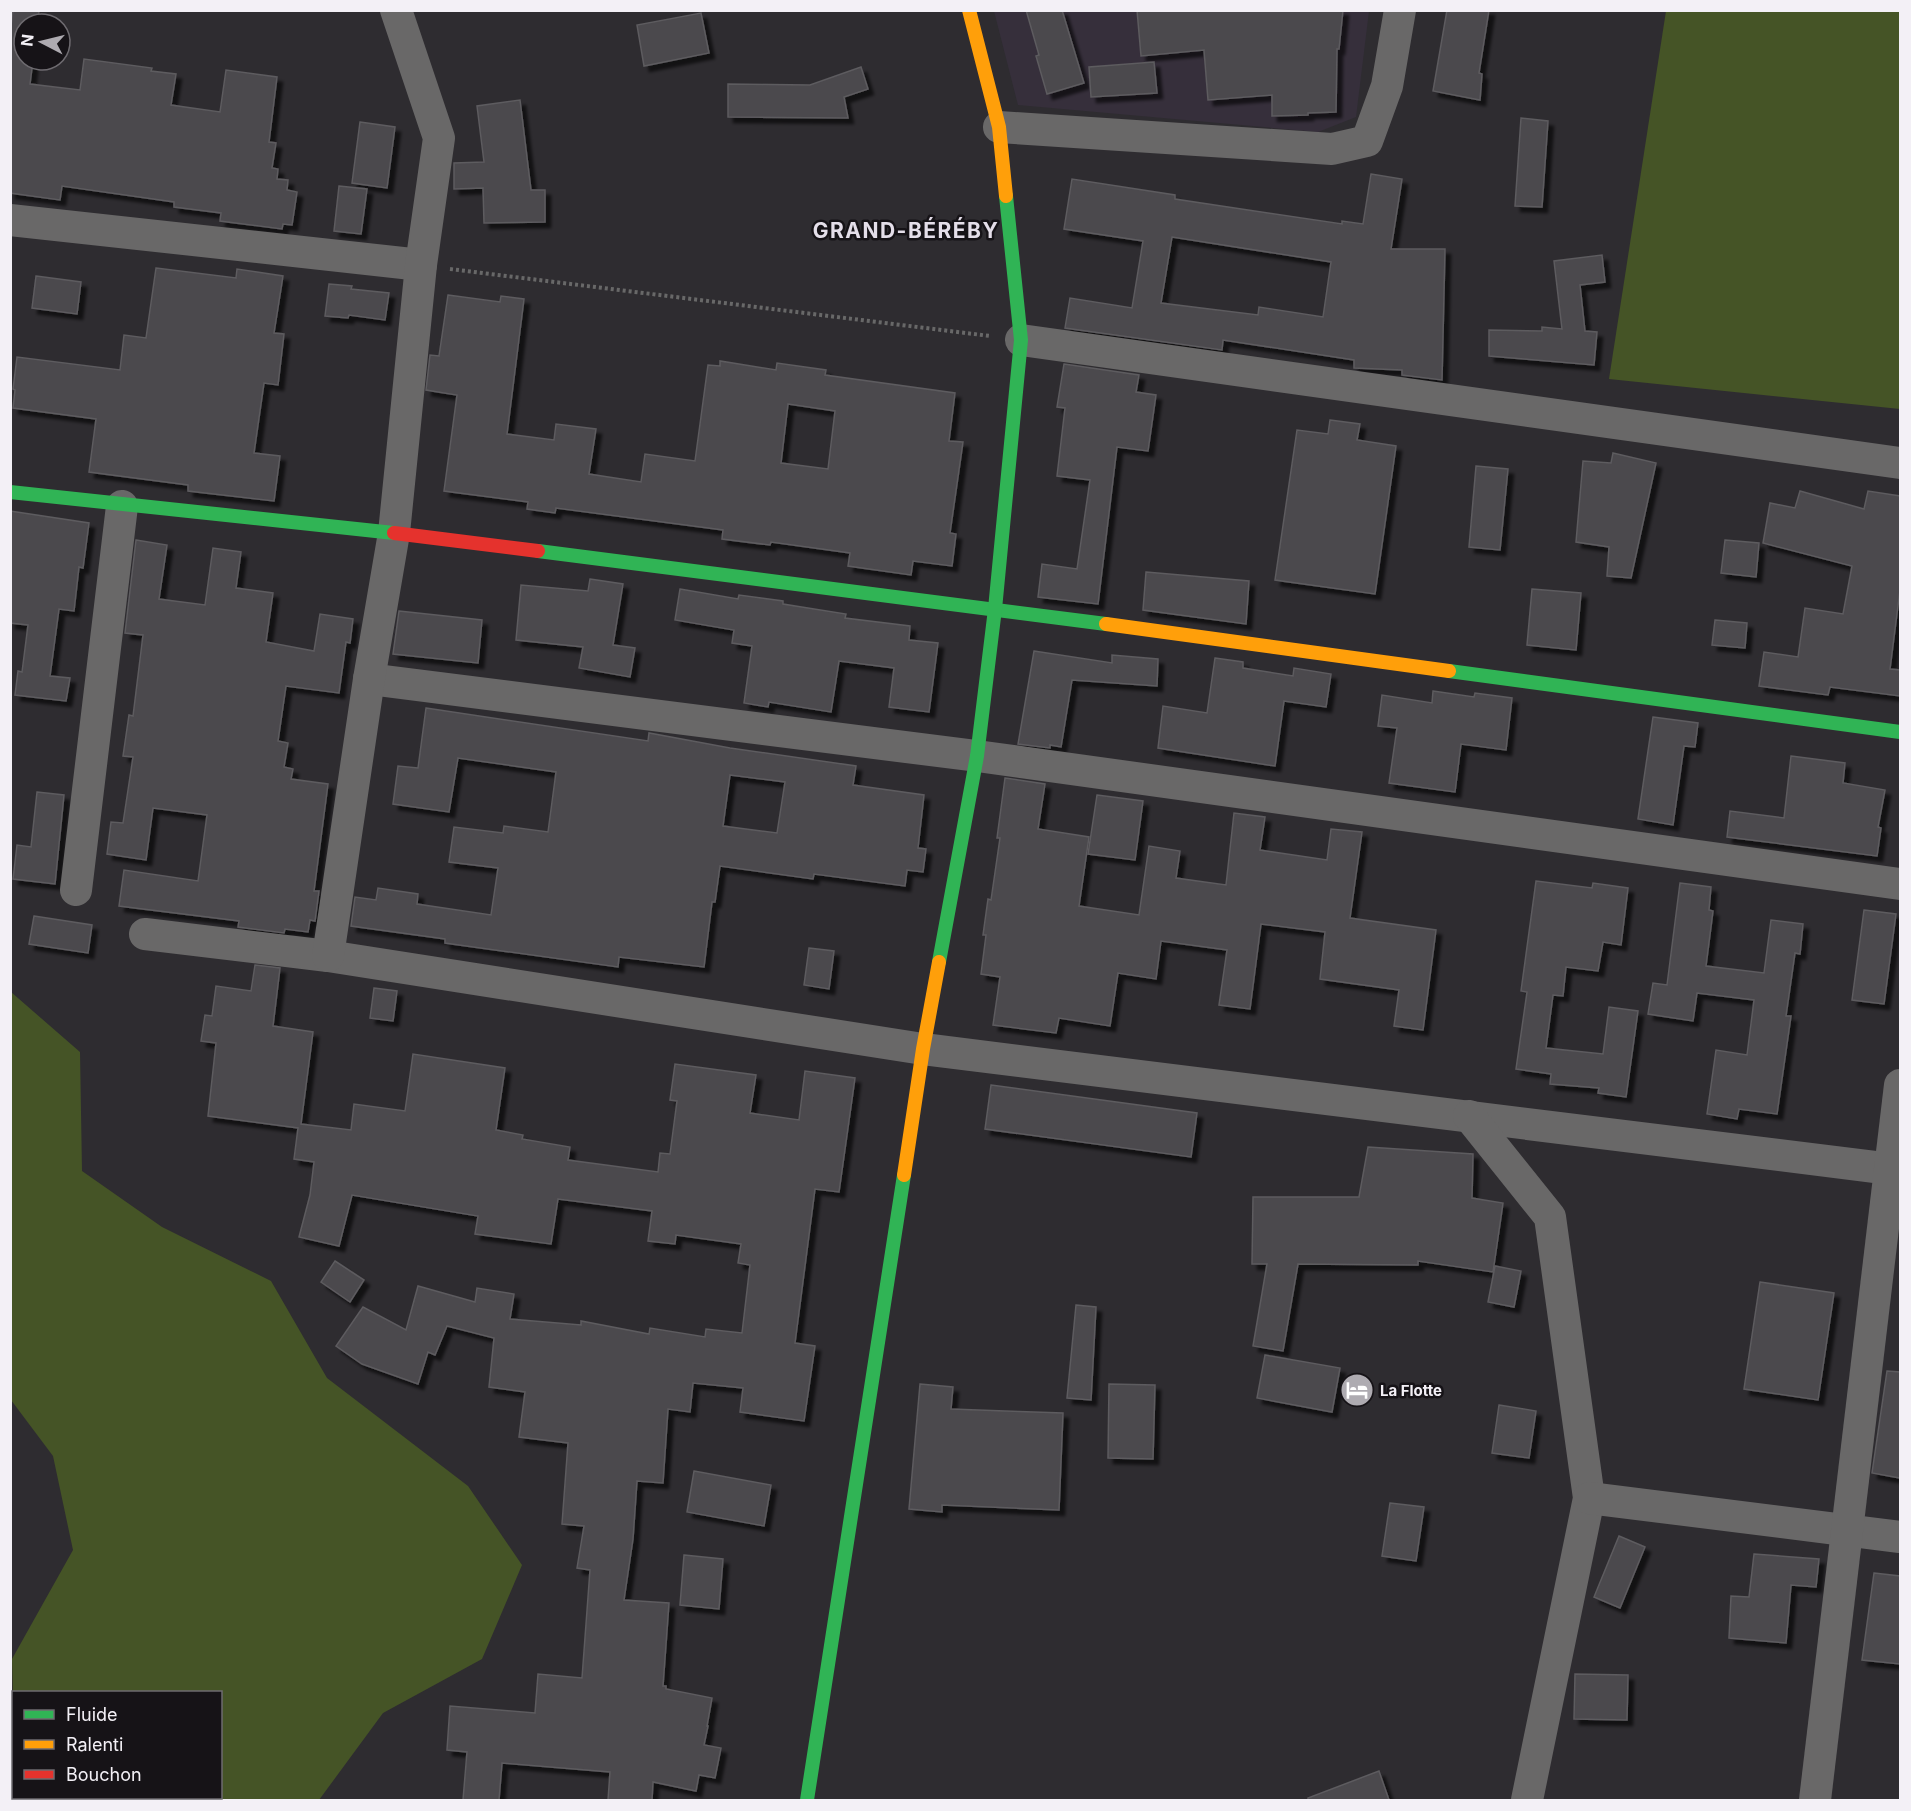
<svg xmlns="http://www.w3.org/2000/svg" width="1911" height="1811" font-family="Inter,sans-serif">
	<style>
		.built { fill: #362f3b }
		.green { fill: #455426 }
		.building { fill: #4b494d; stroke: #5d5b5f; stroke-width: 1.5; fill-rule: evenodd; filter: url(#shadow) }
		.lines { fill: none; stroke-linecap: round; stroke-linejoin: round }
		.path { stroke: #686868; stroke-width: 4; stroke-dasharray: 3 3; stroke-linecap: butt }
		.street { stroke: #696868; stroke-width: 32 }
		.fast { stroke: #30b455; stroke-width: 14 }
		.slow { stroke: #ff9f0a; stroke-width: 14 }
		.jam { stroke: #e5322d; stroke-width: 14 }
		.labels { text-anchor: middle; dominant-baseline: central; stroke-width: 5; stroke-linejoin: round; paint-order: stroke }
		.poi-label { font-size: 15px; font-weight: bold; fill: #f3f0f6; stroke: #161317; text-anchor: start }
		.district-label { font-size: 21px; font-weight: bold; letter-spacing: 1.5px; fill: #e4dee9; stroke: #161317 }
	</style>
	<defs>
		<filter id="shadow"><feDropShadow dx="5.5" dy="5.5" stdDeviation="1.5" flood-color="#0009"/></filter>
	</defs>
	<rect width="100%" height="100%" fill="#2e2c30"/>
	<!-- built -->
	<polygon class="built" points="994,11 1369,11 1356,117 1318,132 1018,105"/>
	<!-- green -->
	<g class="green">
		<polygon points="1666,11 1900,11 1900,409 1609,379"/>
		<polygon points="11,992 80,1052 82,1171 162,1227 271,1281 327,1378 468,1486 522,1565 482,1659 383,1713 319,1800 11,1800 13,1779 14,1798 220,1798 220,1692 14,1692 13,1696 12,1659 73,1550 53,1456 11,1400"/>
	</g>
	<!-- building -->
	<g class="building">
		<polygon points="13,10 39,10 38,24 24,24 24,60 33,60 30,84 80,90 84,59 152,68 151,71 176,74 171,105 220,112 226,70 277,77 269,142 276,143 272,168 278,169 277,179 288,180 287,190 297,192 292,225 283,224 282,229 220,221 221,213 174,207 174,202 62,186 60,200 10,193 10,35"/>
		<polygon points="1026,10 1062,10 1084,83 1047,94 1036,56 1039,55"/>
		<polygon points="1137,10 1343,10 1339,49 1337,49 1336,112 1308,113 1308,115 1272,116 1272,95 1208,100 1204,50 1141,56"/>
		<polygon points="1447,10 1489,10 1479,73 1482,74 1480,100 1433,91"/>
		<polygon points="701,13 709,53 644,66 637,25"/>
		<polygon points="1154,62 1157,93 1091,97 1089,67"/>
		<polygon points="861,67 868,89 844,97 848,118 728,117 728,84 810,85"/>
		<polygon points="520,100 531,190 545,190 545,222 484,223 483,188 454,189 454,163 484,162 477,106"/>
		<polygon points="1521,118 1548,121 1542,207 1515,206"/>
		<polygon points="360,122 395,127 387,188 352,183"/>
		<path d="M1371 174 1402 179 1391 249H1445L1442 380 1402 375V370L1354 368V360L1223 340 1222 350 1065 328 1070 298 1132 308 1143 241 1064 229 1072 179 1175 195V199L1342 224V221L1363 224ZM1172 237 1331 262 1323 317 1259 307 1258 315 1161 303Z"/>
		<polygon points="339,186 367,189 361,234 334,231"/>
		<polygon points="1602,255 1605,282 1580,285 1585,331 1597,332 1594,365 1489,356 1489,330 1542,331 1542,327 1562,329 1554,261"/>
		<polygon points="156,268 236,278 237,269 283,276 274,333 284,334 278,385 264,383 254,453 280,456 274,501 188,491 188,485 89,472 96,419 13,408 15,390 13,389 17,357 120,370 124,335 146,338"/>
		<polygon points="36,276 81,282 77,314 32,308"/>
		<polygon points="329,284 352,286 351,289 389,293 385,320 349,315 348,318 325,316"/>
		<path d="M448 295 500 302 501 296 524 299 507 434 554 440 556 424 596 429 589 474 641 482 645 454 695 461 708 365 720 366V361L776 370 777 363 826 370 825 375 955 393 949 441 963 442 950 533 956 534 952 566 913 561 911 575 848 566 850 553 771 542 770 545 722 539 723 530 556 508 555 513 527 509 528 502 444 491 457 395 426 390 430 355 439 356ZM788 404 835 411 828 469 781 463Z"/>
		<polygon points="1064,364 1139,375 1136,392 1156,395 1148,451 1117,447 1098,604 1038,597 1042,564 1077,569 1090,480 1057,476 1065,408 1057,407"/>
		<polygon points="1330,420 1360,424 1357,440 1396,446 1375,594 1275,580 1297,430 1328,434"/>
		<polygon points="1613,453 1656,463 1631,578 1607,576 1609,547 1576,542 1583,461 1611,463"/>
		<polygon points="1476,466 1508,469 1500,550 1469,547"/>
		<polygon points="1800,491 1864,509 1868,491 1900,496 1900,590 1890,669 1900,670 1900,696 1830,687 1828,695 1759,686 1764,652 1798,657 1805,608 1843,614 1852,566 1763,543 1770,503 1795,508"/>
		<polygon points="10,511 89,523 83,568 79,567 74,611 59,609 50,676 70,678 66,701 15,695 18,671 22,672 28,625 10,623"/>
		<polygon points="136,540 167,545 159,599 205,605 213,548 241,552 236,588 273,593 266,642 314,651 320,614 353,619 350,643 346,642 339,693 286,686 278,741 288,743 284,767 293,769 291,779 328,784 314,891 319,891 315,921 310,920 308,932 285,929 284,933 238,927 239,921 119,906 124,870 198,881 207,815 153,808 146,860 107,854 111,822 123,823 133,757 123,756 129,715 133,716 143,635 125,633"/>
		<polygon points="1725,540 1759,543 1756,577 1721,573"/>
		<polygon points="1146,572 1249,581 1246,624 1143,610"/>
		<polygon points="590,579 623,584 613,645 635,648 630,677 579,668 583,647 516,640 521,585 588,591"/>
		<polygon points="680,589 738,599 739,595 783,601 783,604 846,614 845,618 910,626 909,640 938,643 929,712 889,707 894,668 839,661 831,712 769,702 768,707 744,703 752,646 732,643 734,630 675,620"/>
		<polygon points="1532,589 1581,593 1576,650 1527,645"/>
		<polygon points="399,611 482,620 478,663 393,654"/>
		<polygon points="1715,620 1747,623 1745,648 1712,645"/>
		<polygon points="1034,651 1112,663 1112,655 1158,659 1157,686 1072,680 1061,747 1050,745 1050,748 1018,744"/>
		<polygon points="1215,658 1243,662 1243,668 1293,676 1294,668 1331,674 1326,707 1284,701 1275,766 1158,748 1163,706 1207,713"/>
		<polygon points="1433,691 1474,697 1475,693 1512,698 1506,750 1461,744 1455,792 1389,783 1397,728 1378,726 1382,695 1432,703"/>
		<path d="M426 708 648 741 649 733 730 748 856 766 853 785 924 795 918 848 926 849 923 872 907 870 905 886 814 874 813 879 720 866 715 902H712L704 967 619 957 618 967 445 943V939L351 926 355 897 376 900 378 888 418 894 417 904 491 915 498 868 449 862 454 827 503 833 504 826 548 832 556 772 458 758 449 812 393 804 398 766 418 768ZM730 775 785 782 777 833 723 826Z"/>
		<polygon points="1653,717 1698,723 1695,747 1684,746 1673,825 1638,819"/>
		<polygon points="1791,756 1845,763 1843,783 1885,790 1878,827 1881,828 1877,856 1727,837 1730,811 1784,818"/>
		<polygon points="1005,778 1045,784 1038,829 1089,837 1079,906 1139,915 1149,846 1180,851 1176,878 1226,885 1234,813 1265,817 1260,850 1327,860 1331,829 1362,832 1350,918 1436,930 1423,1030 1394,1026 1399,990 1320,979 1325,932 1261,924 1250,1009 1219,1005 1227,950 1161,941 1156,979 1118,973 1110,1026 1059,1018 1056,1033 993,1025 1000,977 981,974 986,935 983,935 988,899 991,900 1000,838 997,838"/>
		<polygon points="37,792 64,795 55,884 13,879 17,845 31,847"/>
		<polygon points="1097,795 1143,801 1135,860 1088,854"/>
		<polygon points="1536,881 1592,888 1593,883 1628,888 1621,945 1603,942 1598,971 1566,967 1563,996 1553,995 1546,1048 1603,1054 1609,1007 1638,1011 1626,1097 1598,1093 1599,1088 1550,1084 1551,1074 1516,1069 1527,992 1521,991"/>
		<polygon points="1680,883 1711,887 1709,910 1713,911 1706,966 1764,973 1771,920 1803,924 1800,954 1795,953 1786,1016 1791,1016 1777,1114 1739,1109 1737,1119 1707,1114 1716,1050 1747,1055 1754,1000 1697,993 1693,1021 1648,1014 1653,983 1667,985"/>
		<polygon points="1864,910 1896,914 1884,1004 1852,1000"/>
		<polygon points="34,916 92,925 88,953 29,944"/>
		<polygon points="809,948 834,951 829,989 804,985"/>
		<polygon points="255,965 280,968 273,1026 313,1032 301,1124 351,1130 354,1104 405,1111 413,1054 505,1068 496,1130 523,1135 522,1139 570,1147 568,1160 658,1172 660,1153 670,1154 677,1101 670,1100 675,1064 756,1075 750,1113 799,1120 805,1071 855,1078 839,1192 815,1189 795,1343 815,1346 804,1421 740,1412 743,1388 693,1383 690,1412 668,1409 663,1483 637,1481 633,1539 624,1600 669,1603 663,1686 666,1686 666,1689 712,1698 707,1726 708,1726 704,1745 721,1748 715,1778 699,1775 696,1791 653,1782 652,1800 608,1800 610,1772 502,1763 499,1800 463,1800 467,1752 447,1750 450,1706 535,1713 538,1674 582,1678 590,1570 577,1568 584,1526 562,1524 568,1443 519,1437 525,1392 489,1387 494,1338 447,1326 435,1355 428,1352 418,1384 362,1364 336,1346 363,1307 406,1330 418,1286 475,1302 477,1288 514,1294 510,1319 581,1325 581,1321 649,1334 650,1328 705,1337 706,1329 742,1333 750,1265 738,1263 741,1244 676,1235 675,1244 648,1241 652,1211 558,1199 551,1244 475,1234 478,1216 352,1195 339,1246 299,1237 310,1195 314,1162 294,1159 298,1128 208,1116 216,1043 201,1041 205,1015 212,1016 216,986 251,991"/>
		<polygon points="374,988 397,991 393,1021 370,1018"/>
		<polygon points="991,1085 1197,1113 1191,1157 985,1129"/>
		<polygon points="1368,1147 1473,1154 1472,1198 1503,1203 1493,1272 1418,1261 1418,1265 1298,1264 1283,1351 1253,1346 1267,1264 1252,1264 1253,1197 1359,1197"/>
		<polygon points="335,1261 364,1280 350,1302 321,1282"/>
		<polygon points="1495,1266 1521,1271 1514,1307 1488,1302"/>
		<polygon points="1760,1282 1834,1293 1818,1400 1744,1389"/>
		<polygon points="1076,1305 1096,1307 1091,1400 1067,1398"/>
		<polygon points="1265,1355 1340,1368 1332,1412 1257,1398"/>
		<polygon points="1887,1371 1900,1372 1900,1478 1872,1473"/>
		<polygon points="920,1384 953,1387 951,1409 1063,1413 1059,1510 942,1505 942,1512 909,1509"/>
		<polygon points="1109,1384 1155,1385 1153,1459 1108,1458"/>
		<polygon points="1499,1405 1536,1411 1529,1458 1492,1453"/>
		<polygon points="694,1471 771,1485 764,1526 687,1512"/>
		<polygon points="1390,1503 1424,1507 1416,1561 1382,1556"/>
		<polygon points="1619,1536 1645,1547 1620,1608 1594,1597"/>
		<polygon points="1754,1554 1819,1559 1816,1587 1791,1585 1786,1643 1729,1638 1731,1596 1749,1597"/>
		<polygon points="684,1555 723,1559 719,1609 680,1605"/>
		<polygon points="1874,1573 1900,1576 1900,1664 1862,1660"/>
		<polygon points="1575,1674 1628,1675 1627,1720 1574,1719"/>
		<polygon points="1379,1771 1389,1800 1308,1800 1308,1798"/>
	</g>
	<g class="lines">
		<!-- path -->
		<polyline class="path" points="450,269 990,336"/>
		<!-- street -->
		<g class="street">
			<polyline points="999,127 1332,149 1367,141 1387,86 1400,10"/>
			<polyline points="10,220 421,265"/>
			<polyline points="1021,340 1900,463"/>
			<polyline points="369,679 977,756 1900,884"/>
			<polyline points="76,890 122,506"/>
			<polyline points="145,934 328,956 923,1049 1891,1169"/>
			<polyline points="328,956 369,679 394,533 421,265 439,138 396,10"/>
			<polyline points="1469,1116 1550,1217 1589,1498 1527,1800"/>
			<polyline points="1589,1498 1900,1537"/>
			<polyline points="1815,1800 1900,1085"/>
		</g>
		<!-- fast -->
		<g class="fast">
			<polyline points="10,492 394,533"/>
			<polyline points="538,551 1106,624"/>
			<polyline points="1449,671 1900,732"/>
			<polyline points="939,962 977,756 995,609 1021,340 1006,196"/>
			<polyline points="807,1800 904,1175"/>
		</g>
		<!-- slow -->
		<g class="slow">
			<polyline points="969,10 999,127 1006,196"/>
			<polyline points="1106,624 1449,671"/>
			<polyline points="904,1175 923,1049 939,962"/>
		</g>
		<!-- jam -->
		<polyline class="jam" points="394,533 538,551"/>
	</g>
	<!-- icons -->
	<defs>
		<symbol id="hotel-disc" viewBox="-11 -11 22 22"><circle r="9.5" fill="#aeabb1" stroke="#161317"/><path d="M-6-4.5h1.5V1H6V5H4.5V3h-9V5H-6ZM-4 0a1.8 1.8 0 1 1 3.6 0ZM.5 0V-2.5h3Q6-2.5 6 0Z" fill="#fff"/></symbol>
	</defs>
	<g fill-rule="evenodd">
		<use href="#hotel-disc" x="1338" y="1371" width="38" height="38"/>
	</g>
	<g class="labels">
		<!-- poi labels -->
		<g class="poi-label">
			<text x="1380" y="1390">La Flotte</text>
		</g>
		<!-- district labels -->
		<g class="district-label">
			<text x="906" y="230">GRAND-BÉRÉBY</text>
		</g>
	</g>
	<!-- border -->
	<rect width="1911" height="1811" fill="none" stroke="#f3f0f6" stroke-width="24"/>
	<!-- legend -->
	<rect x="12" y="1691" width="210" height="108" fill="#161317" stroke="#6e6b70" stroke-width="1.5"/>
	<rect x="24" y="1710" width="30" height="9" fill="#30b455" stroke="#6e6b70" stroke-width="1.5"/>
	<text x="66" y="1721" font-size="18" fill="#f3f0f6">Fluide</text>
	<rect x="24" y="1740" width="30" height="9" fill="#ff9f0a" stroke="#6e6b70" stroke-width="1.5"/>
	<text x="66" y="1751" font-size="18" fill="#f3f0f6">Ralenti</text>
	<rect x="24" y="1770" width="30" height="9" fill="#e5322d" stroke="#6e6b70" stroke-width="1.5"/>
	<text x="66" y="1781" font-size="18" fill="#f3f0f6">Bouchon</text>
	<!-- north arrow -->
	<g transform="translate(42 42) rotate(277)"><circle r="28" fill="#161317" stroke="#6e6b70" stroke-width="1.5"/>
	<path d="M0-4.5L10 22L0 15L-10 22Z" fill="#aeabb1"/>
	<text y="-9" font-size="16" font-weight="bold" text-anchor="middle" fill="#f3f0f6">N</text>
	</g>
</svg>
